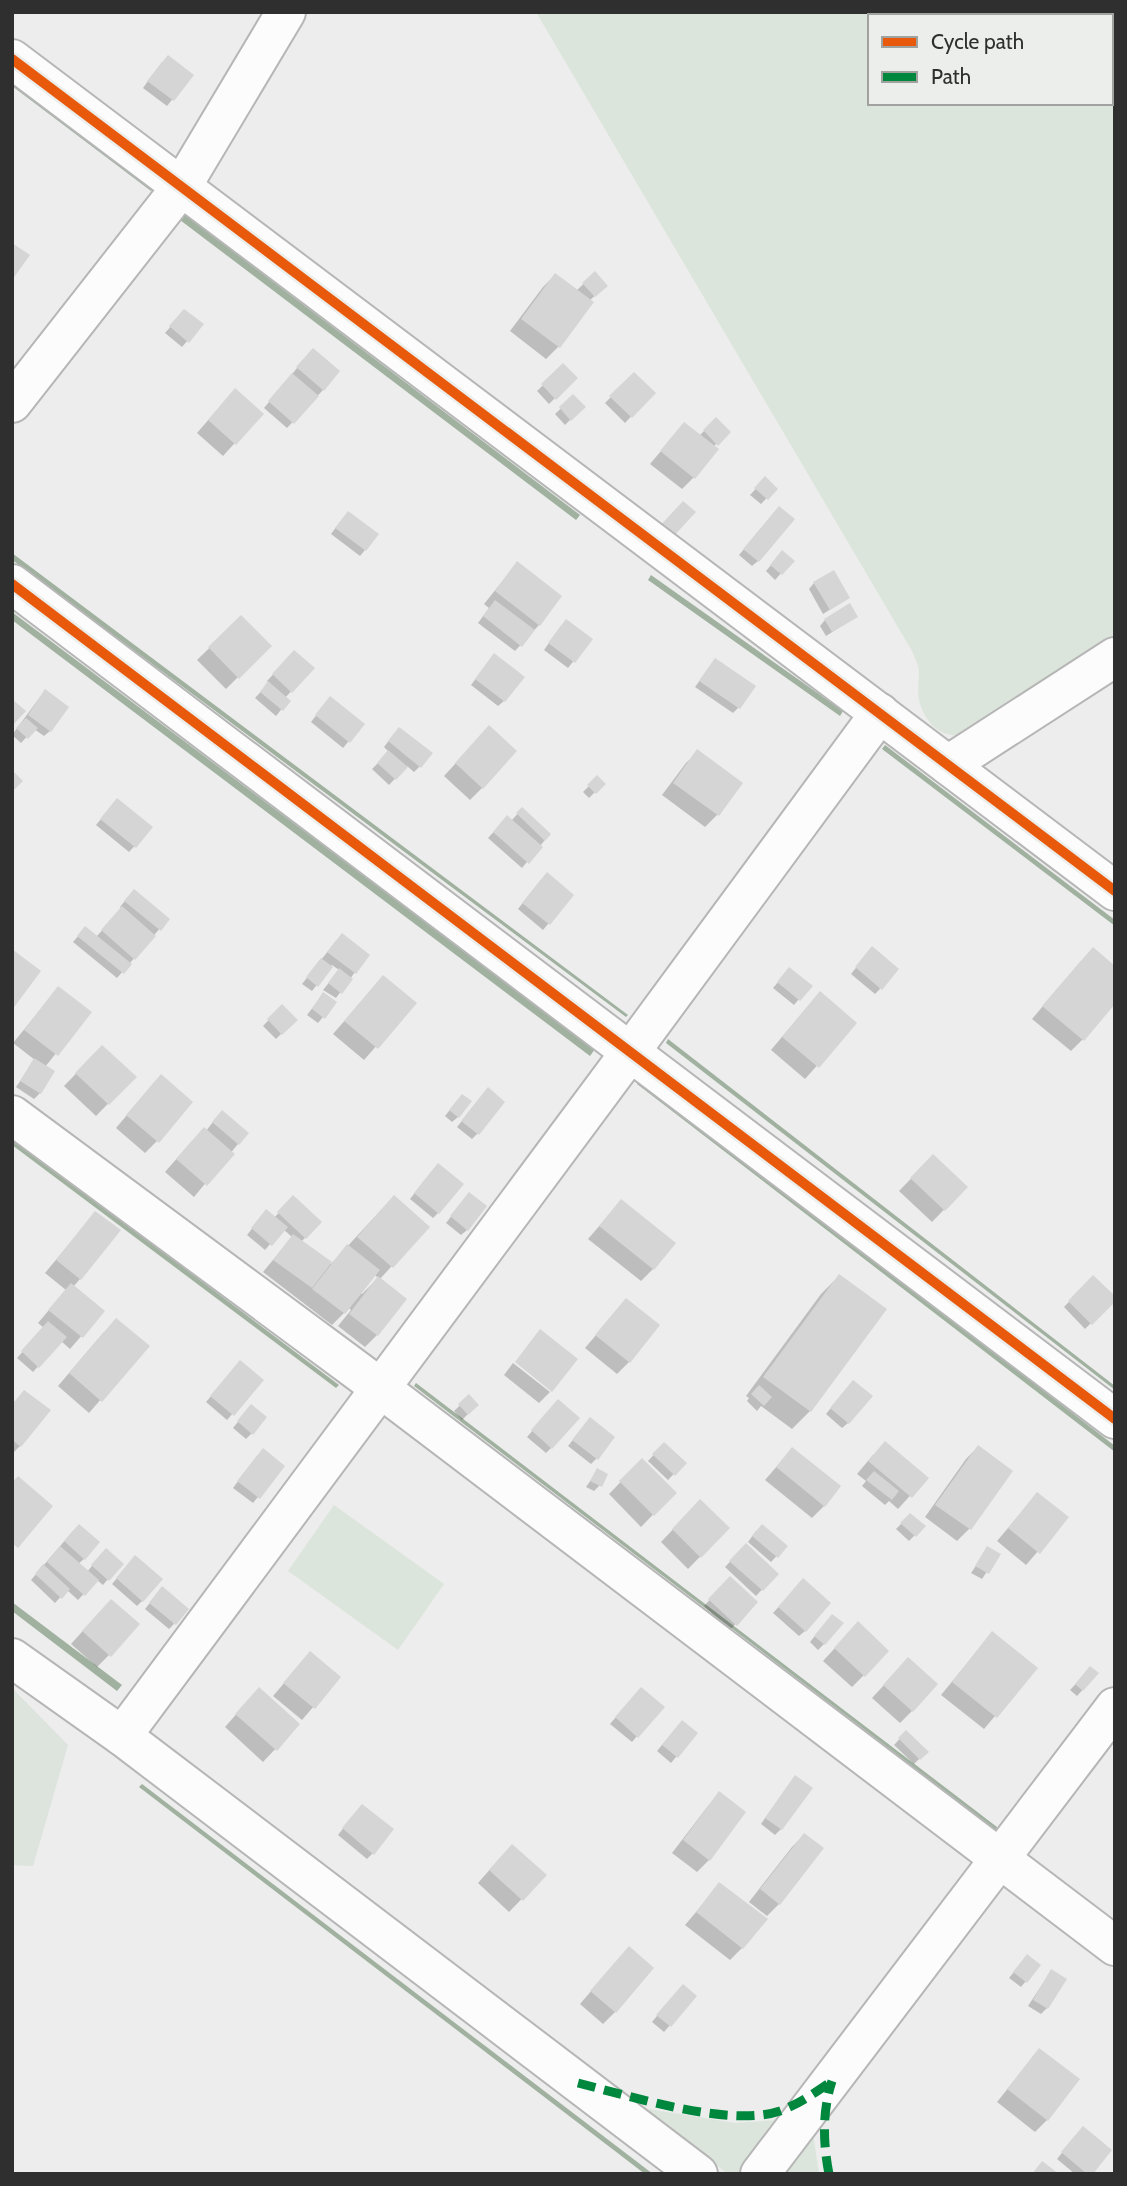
<svg xmlns="http://www.w3.org/2000/svg" width="1127" height="2186" font-family="Cabin,sans-serif">
	<style>
		.built { fill: #dde3dd }
		.green { fill: #dce5dc; fill-rule: evenodd }
		.water { fill: #a0b1a0 }
		.shadow { fill: #0003; fill-rule: evenodd }
		.building { fill: #d5d5d5 }
		.lines { fill: none; stroke-linecap: round; stroke-linejoin: round }
		.minor-casing { stroke: #b6b6b6; stroke-width: 42 }
		.minor { stroke: #fcfcfc; stroke-width: 38 }
		.quiet { stroke: #00873e; stroke-width: 9; stroke-dasharray: 18 9; stroke-linecap: butt }
		.cycleway-casing { stroke: #ebeeeb; stroke-width: 15 }
		.cycleway { stroke: #e8590c; stroke-width: 10 }
	</style>
	<rect width="100%" height="100%" fill="#ecedec"/>
	<!-- built -->
	<polygon class="built" points="12,1688 68,1745 33,1866 12,1865"/>
	<!-- green -->
	<g class="green">
		<path d="M536 12H1115V644L961 735C939 738 924 721 919 700 917 690 919 681 919 672 919 665 914 657 912 651ZM870 16H1111V103H870Z"/>
		<polygon points="334,1505 444,1584 398,1650 288,1571"/>
		<polygon points="649,2109 735,2123 778,2120 813,2133 819,2174 728,2174 648,2112"/>
	</g>
	<!-- water -->
	<g class="water">
		<polygon points="12,81 154,187 151,191 12,86"/>
		<polygon points="184,214 580,515 576,520 180,220"/>
		<polygon points="12,553 628,1015 626,1017 22,567 12,560"/>
		<polygon points="651,575 843,711 840,716 648,580"/>
		<polygon points="12,612 595,1049 590,1056 12,620"/>
		<polygon points="885,745 1115,920 1115,926 882,749"/>
		<polygon points="668,1039 1115,1386 1115,1390 666,1043"/>
		<polygon points="641,1079 1115,1446 1115,1452 637,1084"/>
		<polygon points="12,1138 339,1385 336,1388 12,1145"/>
		<polygon points="416,1383 997,1827 996,1830 414,1386"/>
		<polygon points="12,1602 122,1685 117,1691 12,1611"/>
		<polygon points="142,1784 653,2174 645,2174 139,1787"/>
	</g>
	<!-- shadow -->
	<g class="shadow">
		<polygon points="162,62 192,75 167,106 143,88"/>
		<polygon points="595,273 606,286 589,301 592,303 558,347 546,359 510,331 543,287 555,275 576,291"/>
		<polygon points="179,317 201,325 182,347 165,333"/>
		<polygon points="307,356 323,390 287,428 264,408"/>
		<polygon points="563,366 575,378 549,404 537,391"/>
		<polygon points="634,374 653,393 625,423 605,403"/>
		<polygon points="573,397 583,407 565,425 555,414"/>
		<polygon points="223,403 261,414 223,456 197,433"/>
		<polygon points="716,419 728,432 713,447 694,477 682,489 650,464 684,424 699,436"/>
		<polygon points="765,479 775,489 761,504 750,495"/>
		<polygon points="774,514 758,561 752,566 739,555"/>
		<polygon points="343,518 365,550 360,556 331,534"/>
		<polygon points="777,558 792,561 775,580 766,571"/>
		<polygon points="517,563 539,625 515,651 478,623 489,608 484,604"/>
		<polygon points="814,583 848,598 823,614 809,589"/>
		<polygon points="241,617 269,646 226,689 197,660"/>
		<polygon points="856,617 826,636 820,626 825,620"/>
		<polygon points="561,626 591,639 568,668 544,650"/>
		<polygon points="294,652 312,668 285,698 288,701 276,716 255,698 269,683 267,681"/>
		<polygon points="715,660 738,708 733,713 695,687"/>
		<polygon points="489,661 504,701 498,706 471,685"/>
		<polygon points="40,697 50,731 44,736 34,729 21,743 12,735"/>
		<polygon points="325,704 363,724 343,748 311,722"/>
		<polygon points="394,734 420,766 414,772 407,766 389,785 372,769 389,752 384,747"/>
		<polygon points="478,739 482,788 470,800 444,776"/>
		<polygon points="698,752 741,783 717,815 705,827 662,795 686,763"/>
		<polygon points="597,778 603,784 589,798 583,792"/>
		<polygon points="112,806 151,828 129,852 96,825"/>
		<polygon points="522,809 549,835 522,868 488,838 502,823 511,821"/>
		<polygon points="541,880 572,895 543,930 518,909"/>
		<polygon points="128,897 168,919 117,978 73,942 80,934 96,937 122,909 120,907"/>
		<polygon points="336,941 355,972 336,998 323,990 339,970 332,965 312,991 302,984"/>
		<polygon points="867,954 880,989 875,994 851,974"/>
		<polygon points="1081,961 1083,1039 1071,1051 1032,1019"/>
		<polygon points="784,975 799,999 794,1005 773,988"/>
		<polygon points="383,977 414,1003 364,1060 333,1034"/>
		<polygon points="58,988 89,1012 45,1067 40,1093 34,1099 16,1087 35,1060 13,1043"/>
		<polygon points="323,994 323,1017 318,1023 307,1015"/>
		<polygon points="282,1006 295,1020 276,1039 263,1026"/>
		<polygon points="808,1006 855,1023 805,1079 771,1050"/>
		<polygon points="102,1047 134,1077 96,1116 64,1086"/>
		<polygon points="149,1089 157,1141 145,1153 116,1128"/>
		<polygon points="483,1095 477,1134 472,1139 457,1127"/>
		<polygon points="457,1101 458,1117 452,1122 445,1116"/>
		<polygon points="216,1118 238,1144 194,1197 165,1172 192,1141 206,1131"/>
		<polygon points="933,1156 966,1187 932,1222 899,1191"/>
		<polygon points="432,1171 438,1213 433,1218 410,1199"/>
		<path d="M293 1197 320 1222 301 1242 331 1264 382 1209 427 1227 380 1279 377 1335 365 1347 338 1326 351 1310 349 1308 332 1325 263 1272 292 1237 283 1229 265 1250 247 1235 261 1217 274 1218ZM374 1274 378 1278 362 1294 360 1293Z"/>
		<polygon points="464,1200 467,1230 461,1235 446,1223"/>
		<polygon points="621,1201 653,1269 641,1281 588,1239"/>
		<polygon points="95,1213 80,1279 73,1287 103,1311 70,1349 61,1341 33,1372 17,1358 44,1328 38,1323 66,1290 45,1273"/>
		<polygon points="839,1276 884,1309 810,1411 792,1429 761,1406 757,1411 747,1401 749,1398 746,1396 821,1294"/>
		<polygon points="1093,1277 1115,1299 1085,1329 1064,1307"/>
		<polygon points="626,1300 629,1362 617,1374 585,1348"/>
		<polygon points="104,1332 147,1346 89,1413 58,1386"/>
		<polygon points="513,1363 550,1392 539,1403 504,1375"/>
		<polygon points="235,1368 261,1381 227,1420 206,1402"/>
		<polygon points="848,1387 848,1423 842,1428 826,1414"/>
		<polygon points="25,1392 20,1446 12,1454 12,1404"/>
		<polygon points="469,1397 477,1405 462,1420 454,1411"/>
		<polygon points="553,1407 551,1448 546,1453 527,1437"/>
		<polygon points="246,1412 252,1433 246,1439 233,1428"/>
		<polygon points="585,1425 597,1458 591,1464 568,1446"/>
		<polygon points="664,1444 684,1463 668,1480 648,1461"/>
		<polygon points="978,1447 1011,1471 969,1529 957,1541 925,1517 966,1459"/>
		<polygon points="792,1449 824,1506 812,1518 765,1480"/>
		<polygon points="873,1455 926,1478 898,1509 889,1501 885,1505 862,1486 866,1481 857,1474"/>
		<polygon points="257,1456 283,1466 253,1503 233,1488"/>
		<polygon points="642,1460 674,1493 641,1527 609,1494"/>
		<polygon points="598,1470 600,1485 594,1491 586,1487"/>
		<polygon points="1037,1494 1067,1518 1026,1565 997,1541"/>
		<polygon points="700,1501 728,1528 688,1569 661,1542"/>
		<polygon points="910,1515 923,1527 909,1541 896,1529"/>
		<polygon points="73,1531 84,1559 78,1564 87,1572 100,1556 108,1579 103,1585 97,1580 78,1600 67,1590 55,1603 31,1580"/>
		<polygon points="756,1531 786,1546 771,1562 748,1542"/>
		<polygon points="746,1545 777,1574 756,1596 725,1567"/>
		<polygon points="988,1548 998,1555 982,1579 971,1573"/>
		<polygon points="130,1563 142,1601 137,1606 112,1584"/>
		<polygon points="730,1578 756,1602 730,1630 704,1606"/>
		<polygon points="798,1586 805,1631 799,1636 773,1613"/>
		<polygon points="157,1594 174,1624 169,1629 145,1609"/>
		<polygon points="99,1613 109,1655 97,1667 71,1644"/>
		<polygon points="827,1621 824,1644 818,1650 810,1642"/>
		<polygon points="992,1633 1036,1668 984,1729 941,1695"/>
		<polygon points="846,1636 864,1675 852,1687 823,1661"/>
		<polygon points="310,1653 339,1677 302,1720 273,1696"/>
		<polygon points="1091,1668 1097,1674 1077,1696 1070,1690"/>
		<polygon points="896,1672 912,1711 900,1723 872,1698"/>
		<polygon points="635,1695 637,1736 632,1742 610,1724"/>
		<polygon points="247,1702 298,1725 263,1762 225,1727"/>
		<polygon points="676,1728 696,1733 671,1763 657,1751"/>
		<polygon points="906,1732 926,1752 914,1764 894,1745"/>
		<polygon points="790,1783 781,1829 775,1835 761,1824"/>
		<polygon points="720,1794 709,1860 697,1872 672,1853 708,1806"/>
		<polygon points="356,1812 373,1853 367,1859 338,1835"/>
		<polygon points="804,1835 779,1904 767,1916 749,1902 792,1847"/>
		<polygon points="500,1858 545,1875 509,1912 478,1883"/>
		<polygon points="720,1884 742,1948 730,1960 685,1925"/>
		<polygon points="617,1961 615,2012 603,2024 580,2004"/>
		<polygon points="1022,1962 1026,1981 1021,1987 1009,1978"/>
		<polygon points="1051,1971 1047,2008 1041,2014 1028,2006"/>
		<polygon points="677,1992 695,1996 664,2032 652,2022"/>
		<polygon points="1039,2050 1047,2120 1035,2132 997,2102"/>
		<polygon points="1077,2134 1091,2174 1075,2174 1057,2159"/>
	</g>
	<!-- building -->
	<g class="building">
		<polygon points="168,55 194,75 174,101 147,81"/>
		<polygon points="12,243 30,255 12,280"/>
		<polygon points="595,271 608,286 595,297 582,283"/>
		<polygon points="555,273 594,302 560,348 521,319"/>
		<polygon points="184,309 204,324 189,343 169,326"/>
		<polygon points="313,348 340,371 324,391 296,367"/>
		<polygon points="563,363 578,378 556,400 541,384"/>
		<polygon points="634,372 656,393 632,418 609,396"/>
		<polygon points="292,373 319,396 294,424 268,401"/>
		<polygon points="235,388 264,414 236,445 208,420"/>
		<polygon points="573,394 586,407 571,421 559,407"/>
		<polygon points="716,417 731,432 718,446 703,430"/>
		<polygon points="684,422 719,449 695,479 660,451"/>
		<polygon points="765,476 778,489 768,500 754,488"/>
		<polygon points="683,501 696,512 671,539 659,527"/>
		<polygon points="779,506 795,519 759,562 743,549"/>
		<polygon points="348,511 379,534 366,551 335,528"/>
		<polygon points="782,550 795,561 782,575 770,565"/>
		<polygon points="517,561 562,596 540,626 495,591"/>
		<polygon points="834,570 850,598 830,610 813,582"/>
		<polygon points="495,600 535,630 522,647 483,616"/>
		<polygon points="850,603 858,617 832,632 824,619"/>
		<polygon points="241,615 272,646 239,679 208,647"/>
		<polygon points="566,619 593,639 575,663 548,643"/>
		<polygon points="294,650 315,668 292,693 272,674"/>
		<polygon points="494,653 525,677 505,702 475,679"/>
		<polygon points="715,658 756,686 740,709 699,681"/>
		<polygon points="268,681 291,701 283,711 260,692"/>
		<polygon points="45,689 69,707 51,732 28,715"/>
		<polygon points="330,696 365,724 350,743 315,715"/>
		<polygon points="12,699 26,711 12,726"/>
		<polygon points="26,718 38,728 28,739 16,728"/>
		<polygon points="489,725 517,751 483,789 455,763"/>
		<polygon points="399,727 433,753 421,768 388,741"/>
		<polygon points="697,749 743,783 719,816 673,783"/>
		<polygon points="388,750 408,767 396,780 377,763"/>
		<polygon points="12,770 23,781 12,792"/>
		<polygon points="597,775 606,784 596,794 587,785"/>
		<polygon points="117,798 153,827 136,848 100,819"/>
		<polygon points="522,807 551,834 545,841 516,813"/>
		<polygon points="507,815 543,847 529,864 493,832"/>
		<polygon points="547,872 574,895 550,925 522,903"/>
		<polygon points="134,889 170,919 161,931 124,901"/>
		<polygon points="122,906 156,936 135,960 101,930"/>
		<polygon points="85,926 132,964 124,974 77,936"/>
		<polygon points="342,933 370,955 356,974 327,952"/>
		<polygon points="872,946 899,969 882,990 855,967"/>
		<polygon points="1093,947 1115,966 1115,1004 1084,1041 1042,1006"/>
		<polygon points="12,949 41,971 12,1010"/>
		<polygon points="321,958 333,967 318,987 306,977"/>
		<polygon points="789,967 813,986 800,1001 777,982"/>
		<polygon points="339,968 353,979 342,994 328,983"/>
		<polygon points="383,975 417,1003 378,1049 344,1021"/>
		<polygon points="58,986 92,1012 58,1056 24,1030"/>
		<polygon points="820,991 857,1023 819,1068 782,1037"/>
		<polygon points="323,992 337,1002 325,1019 312,1009"/>
		<polygon points="282,1004 298,1020 282,1035 267,1019"/>
		<polygon points="102,1045 137,1077 109,1105 75,1073"/>
		<polygon points="34,1058 55,1071 41,1094 20,1081"/>
		<polygon points="161,1074 193,1102 159,1143 126,1115"/>
		<polygon points="488,1087 505,1102 479,1135 461,1121"/>
		<polygon points="462,1094 472,1101 459,1118 449,1110"/>
		<polygon points="222,1110 249,1133 239,1145 212,1122"/>
		<polygon points="204,1127 235,1154 207,1186 176,1159"/>
		<polygon points="933,1154 968,1187 945,1211 910,1178"/>
		<polygon points="438,1163 464,1184 439,1214 414,1193"/>
		<polygon points="469,1192 487,1206 468,1231 450,1216"/>
		<polygon points="293,1195 322,1222 306,1239 277,1212"/>
		<polygon points="394,1195 430,1227 393,1268 357,1237"/>
		<polygon points="621,1199 676,1243 654,1270 599,1226"/>
		<polygon points="266,1209 288,1227 272,1246 251,1228"/>
		<polygon points="95,1211 121,1230 81,1280 56,1260"/>
		<polygon points="293,1234 332,1262 312,1288 273,1260"/>
		<polygon points="347,1244 380,1270 345,1314 312,1289"/>
		<polygon points="839,1274 887,1309 811,1412 763,1377"/>
		<polygon points="1093,1275 1115,1296 1115,1302 1092,1325 1068,1301"/>
		<polygon points="378,1276 407,1299 378,1336 349,1314"/>
		<polygon points="71,1283 105,1311 83,1338 48,1310"/>
		<polygon points="626,1298 660,1325 630,1363 595,1335"/>
		<polygon points="116,1318 150,1346 102,1402 69,1373"/>
		<polygon points="48,1321 67,1337 39,1368 21,1351"/>
		<polygon points="540,1329 578,1359 552,1392 515,1362"/>
		<polygon points="240,1360 264,1380 234,1416 210,1396"/>
		<polygon points="853,1380 873,1396 849,1424 830,1408"/>
		<polygon points="759,1385 772,1397 764,1406 751,1394"/>
		<polygon points="24,1390 51,1410 21,1447 12,1440 12,1405"/>
		<polygon points="469,1394 479,1405 468,1415 458,1404"/>
		<polygon points="558,1399 580,1418 552,1449 531,1430"/>
		<polygon points="251,1404 267,1417 253,1435 237,1421"/>
		<polygon points="590,1417 615,1437 598,1460 572,1440"/>
		<polygon points="885,1441 929,1478 912,1498 868,1461"/>
		<polygon points="664,1442 687,1463 675,1476 652,1454"/>
		<polygon points="978,1445 1013,1471 971,1530 935,1505"/>
		<polygon points="792,1447 841,1486 825,1507 776,1467"/>
		<polygon points="263,1448 285,1466 260,1499 237,1481"/>
		<polygon points="642,1458 677,1493 654,1516 619,1481"/>
		<polygon points="597,1468 608,1474 602,1487 590,1481"/>
		<polygon points="874,1471 899,1491 892,1500 866,1480"/>
		<polygon points="18,1476 53,1506 18,1548 12,1543 12,1483"/>
		<polygon points="1037,1492 1069,1517 1040,1554 1008,1528"/>
		<polygon points="700,1499 730,1528 701,1558 672,1529"/>
		<polygon points="910,1513 926,1526 916,1537 900,1523"/>
		<polygon points="79,1524 100,1542 85,1560 64,1541"/>
		<polygon points="762,1524 788,1546 778,1558 752,1536"/>
		<polygon points="746,1543 779,1574 763,1591 729,1561"/>
		<polygon points="60,1546 99,1580 85,1596 47,1562"/>
		<polygon points="987,1546 1001,1554 989,1574 975,1566"/>
		<polygon points="106,1548 124,1564 109,1581 91,1565"/>
		<polygon points="135,1555 163,1579 143,1602 116,1578"/>
		<polygon points="43,1564 70,1589 62,1599 35,1574"/>
		<polygon points="730,1576 758,1602 737,1626 708,1599"/>
		<polygon points="803,1578 831,1603 806,1632 778,1607"/>
		<polygon points="162,1586 189,1609 176,1625 149,1603"/>
		<polygon points="111,1599 140,1624 111,1657 82,1631"/>
		<polygon points="832,1614 844,1623 825,1645 814,1636"/>
		<polygon points="858,1621 889,1651 865,1677 834,1648"/>
		<polygon points="992,1631 1038,1668 997,1718 952,1682"/>
		<polygon points="310,1651 341,1677 315,1709 283,1683"/>
		<polygon points="908,1657 938,1684 913,1712 883,1685"/>
		<polygon points="1090,1666 1099,1673 1083,1691 1075,1684"/>
		<polygon points="259,1687 300,1724 277,1751 235,1714"/>
		<polygon points="641,1687 665,1707 638,1738 615,1717"/>
		<polygon points="682,1720 698,1733 678,1758 662,1745"/>
		<polygon points="906,1730 929,1752 920,1760 898,1738"/>
		<polygon points="795,1775 813,1788 782,1830 765,1818"/>
		<polygon points="719,1791 746,1812 710,1861 683,1840"/>
		<polygon points="362,1804 394,1829 374,1855 342,1828"/>
		<polygon points="804,1833 824,1848 780,1905 760,1889"/>
		<polygon points="512,1844 547,1875 523,1901 489,1870"/>
		<polygon points="719,1882 768,1919 743,1949 696,1912"/>
		<polygon points="629,1946 654,1968 616,2013 590,1991"/>
		<polygon points="1027,1954 1041,1965 1027,1983 1013,1972"/>
		<polygon points="1051,1969 1067,1979 1048,2009 1033,2000"/>
		<polygon points="683,1984 697,1996 671,2027 656,2015"/>
		<polygon points="1039,2048 1080,2079 1048,2121 1007,2089"/>
		<polygon points="1083,2126 1112,2150 1093,2174 1087,2174 1061,2152"/>
		<polygon points="1042,2161 1059,2174 1032,2174"/>
	</g>
	<g class="lines">
		<defs>
			<g id="minor">
				<polyline points="12,59 1115,891"/>
				<polyline points="12,403 182,186 286,12"/>
				<polyline points="12,584 1115,1419"/>
				<polyline points="948,765 1115,657"/>
				<polyline points="12,1115 359,1372 1115,1946"/>
				<polyline points="12,1658 122,1736 698,2174"/>
				<polyline points="122,1736 631,1051 880,713"/>
				<polyline points="760,2174 1115,1707"/>
			</g>
		</defs>
		<!-- minor casing -->
		<use href="#minor" class="minor-casing"/>
		<!-- minor -->
		<use href="#minor" class="minor"/>
		<!-- quiet -->
		<g class="quiet">
			<path d="M578 2083C630 2096 730 2128 780 2111 799 2104 816 2092 832 2081"/>
			<path d="M829 2174C823 2143 822 2112 832 2081"/>
		</g>
		<defs>
			<g id="cycleway">
				<polyline points="12,59 1115,891"/>
				<polyline points="12,584 1115,1419"/>
			</g>
		</defs>
		<!-- cycleway casing -->
		<use href="#cycleway" class="cycleway-casing"/>
		<!-- cycleway -->
		<use href="#cycleway" class="cycleway"/>
	</g>
	<!-- border -->
	<rect width="1127" height="2186" fill="none" stroke="#2e2f2e" stroke-width="28"/>
	<!-- legend -->
	<rect x="868" y="14" width="245" height="91" fill="#ebeeeb" stroke="#9fa29f" stroke-width="2"/>
	<rect x="882" y="37" width="35" height="10" fill="#e8590c" stroke="#9fa29f" stroke-width="2"/>
	<text x="931" y="49" font-size="21" fill="#2e2f2e">Cycle path</text>
	<rect x="882" y="72" width="35" height="10" fill="#00873e" stroke="#9fa29f" stroke-width="2"/>
	<text x="931" y="84" font-size="21" fill="#2e2f2e">Path</text>
</svg>
